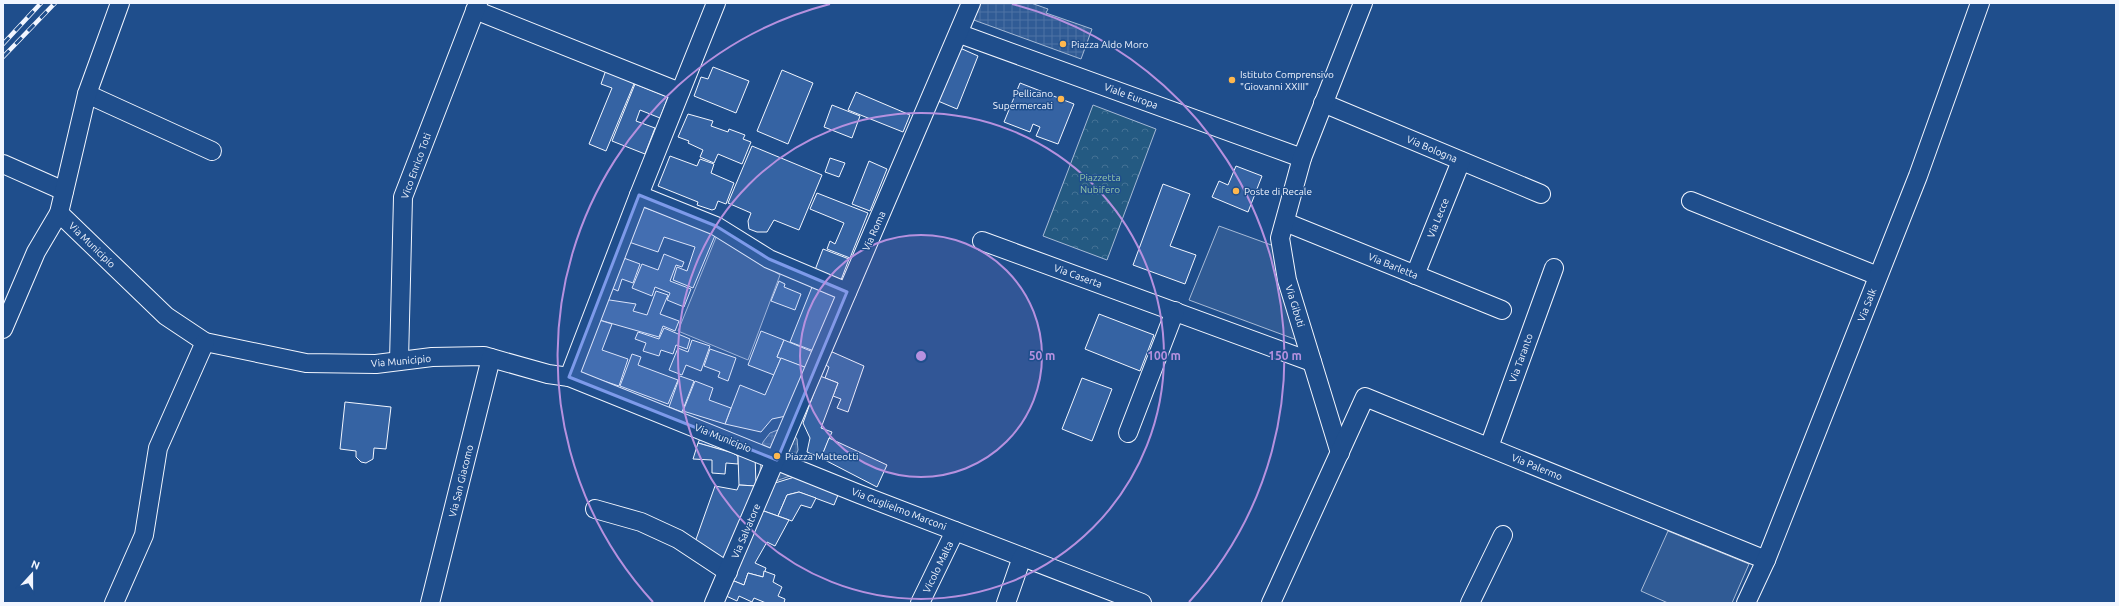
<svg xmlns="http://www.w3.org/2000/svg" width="2119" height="606" font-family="Ubuntu,sans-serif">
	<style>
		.park { fill: url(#park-crowns); stroke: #a8bbd7 }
		.parking { fill: #305b95; stroke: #a8bbd7 }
		.plaza { fill: url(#plaza-grid); stroke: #a8bbd7 }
		.building { fill: #3563a3; stroke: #f2f6ff }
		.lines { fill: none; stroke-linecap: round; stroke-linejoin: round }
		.minor-casing { stroke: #f2f6ff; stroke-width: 20 }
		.minor { stroke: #1f4e8c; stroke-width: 18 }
		.rail-casing { stroke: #f2f6ff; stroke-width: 4.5 }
		.rail { stroke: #1f4e8c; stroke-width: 3; stroke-dasharray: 9; stroke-linecap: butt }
		.marked { fill: #7d9aea; fill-opacity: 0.2; stroke: #7d9aea; stroke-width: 3; stroke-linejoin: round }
		.ring { fill: none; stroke: #b691df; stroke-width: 2 }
		.poi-dot { fill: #ffb74d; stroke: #1f4e8c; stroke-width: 1.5 }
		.labels { text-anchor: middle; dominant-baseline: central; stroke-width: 3; stroke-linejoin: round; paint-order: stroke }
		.poi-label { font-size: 10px; fill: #f2f6ff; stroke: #1f4e8c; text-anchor: start }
		.street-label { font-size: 10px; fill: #f2f6ff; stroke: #1f4e8c }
		.park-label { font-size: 10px; fill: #97c8a6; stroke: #1f4e8c }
		.centre { fill: #b691df; stroke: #1f4e8c; stroke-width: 2 }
		.ring-label { font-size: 12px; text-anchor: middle; font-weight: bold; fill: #b691df; stroke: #1f4e8c; stroke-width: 3; stroke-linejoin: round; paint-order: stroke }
	</style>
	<defs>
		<pattern id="park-crowns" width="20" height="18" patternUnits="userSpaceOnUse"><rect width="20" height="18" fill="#245a82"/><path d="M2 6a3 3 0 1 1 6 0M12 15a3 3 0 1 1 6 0" fill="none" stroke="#447295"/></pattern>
		<pattern id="plaza-grid" width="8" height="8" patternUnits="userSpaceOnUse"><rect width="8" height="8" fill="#305b95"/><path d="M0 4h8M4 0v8" fill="none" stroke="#4e73a5"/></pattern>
	</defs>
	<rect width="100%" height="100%" fill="#1f4e8c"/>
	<!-- park -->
	<polygon class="park" points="1093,105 1156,129 1107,260 1043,236"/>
	<!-- parking -->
	<g class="parking">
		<polygon points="1219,226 1274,246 1297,340 1189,300"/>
		<polygon points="717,235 780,275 748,360 678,331"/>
		<polygon points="1668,531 1749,564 1732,603 1668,603 1641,591"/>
	</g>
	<!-- plaza -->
	<g class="plaza">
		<polygon points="977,3 1031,3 1048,9 1046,13 1092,29 1081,59 971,19"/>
		<polygon points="780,429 794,435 797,439 798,450 794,459 793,475 773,482 759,482 761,461 758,455 763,442 770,433"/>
	</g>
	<!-- building -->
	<g class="building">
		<polygon points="960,48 978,56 957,109 938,101"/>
		<polygon points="607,67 636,79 606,151 589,144 612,88 601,84"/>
		<polygon points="713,67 749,81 736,113 694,96 701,77 708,79"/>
		<polygon points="782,70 813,83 788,144 757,131"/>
		<polygon points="1020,83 1074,104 1058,144 1036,136 1040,127 1033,124 1030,132 1004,122"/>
		<polygon points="635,84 668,97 660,118 640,110 636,121 655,128 645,154 612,141"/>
		<polygon points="856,92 910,115 903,132 848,110"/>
		<polygon points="832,105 860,116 852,138 824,127"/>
		<polygon points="688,114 713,121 711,126 728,132 729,129 745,135 743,139 751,142 742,164 718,154 714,163 700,157 703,150 688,143 689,141 678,137"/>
		<polygon points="752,146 822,175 799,230 774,220 767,232 757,232 749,229 748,221 751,213 728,203"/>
		<polygon points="670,156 697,166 700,159 714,164 711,173 734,183 726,204 718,201 715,209 712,210 697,205 698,202 658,186"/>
		<polygon points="830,158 845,163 839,177 825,172"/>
		<polygon points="869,161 887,169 870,211 852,204"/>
		<polygon points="1236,166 1262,176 1248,212 1212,197 1219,181 1228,185"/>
		<polygon points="1163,184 1190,194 1170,246 1196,255 1185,284 1133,265"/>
		<polygon points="817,193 868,213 850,258 827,249 830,241 835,244 844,223 810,209"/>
		<polygon points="640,206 716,233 693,288 673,280 677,267 687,271 695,247 664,237 658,252 626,241"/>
		<polygon points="823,249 849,259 841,280 815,270"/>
		<polygon points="664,254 684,262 682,267 676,265 670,281 691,289 684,307 667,300 670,293 655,287 652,296 632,288 642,264 658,270"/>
		<polygon points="621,257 640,264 633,283 622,279 618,291 609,287"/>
		<polygon points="779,281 785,284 784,287 801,294 795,310 771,301"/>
		<polygon points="812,287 835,297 814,351 790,342"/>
		<polygon points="656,291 668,295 660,314 679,321 675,331 663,326 659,337 596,319 603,299 636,304 633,311 647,315"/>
		<polygon points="1099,314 1154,335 1140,371 1085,349"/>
		<polygon points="596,319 612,324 602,350 628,359 619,386 576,372"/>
		<polygon points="664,328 690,339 687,349 676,345 673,354 661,350 659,356 643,351 646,343 635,339 638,332 659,339"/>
		<polygon points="761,331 784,340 777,357 781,358 774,375 748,365"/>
		<polygon points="692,340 710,346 701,371 686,365 682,375 669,370 678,348 688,352"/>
		<polygon points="784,340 813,352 807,368 777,357"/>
		<polygon points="710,349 736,358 728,381 718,377 720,372 704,366"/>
		<polygon points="830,351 864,366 848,412 837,408 841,399 833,396 838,383 825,378 829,367 824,364"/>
		<polygon points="632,354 641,357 638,365 678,380 668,404 620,386"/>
		<polygon points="781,358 807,368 786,416 772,419 761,432 725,424 740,385 765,395"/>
		<polygon points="680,376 694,381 682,412 669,407"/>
		<polygon points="820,376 838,383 821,428 832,432 821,458 807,452 810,438 803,423"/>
		<polygon points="1082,378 1112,389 1092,441 1062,429"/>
		<polygon points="695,381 713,388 709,400 731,408 725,424 683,411"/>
		<polygon points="345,402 391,407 386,449 374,448 373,459 366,463 361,462 356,457 356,451 340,449"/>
		<polygon points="703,432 736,445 733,453 698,443"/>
		<polygon points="829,438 887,465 877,487 821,458"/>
		<polygon points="698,443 733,453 738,456 738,464 726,463 725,474 712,473 712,460 693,459"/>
		<polygon points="736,445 755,454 756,486 739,485 738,456 733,453"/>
		<polygon points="801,475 840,490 834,505 799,492 787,495 778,516 761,510 775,483"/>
		<polygon points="739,485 756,486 725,561 694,545 715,486 737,490"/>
		<polygon points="799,492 816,498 811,508 801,505 792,521 778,516 787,495"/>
		<polygon points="761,510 789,520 775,546 767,542 755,563 766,568 763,577 748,573 744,585 729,579"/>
		<polygon points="764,571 775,575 773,582 782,587 778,596 785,599 784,603 766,603 754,598 752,602 739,596 737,601 724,595 729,579 744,585 748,573 763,577"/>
	</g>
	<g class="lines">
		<defs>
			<g id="minor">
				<polyline points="475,10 680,92"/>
				<polyline points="960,34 1302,158"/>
				<polyline points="87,94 212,151"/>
				<polyline points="1323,103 1541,194"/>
				<polyline points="3,164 64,191"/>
				<polyline points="639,195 716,226 769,259 847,292"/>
				<polyline points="1691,201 1878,276"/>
				<polyline points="59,213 166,316 205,342 306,363 376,364 432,357 484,356 548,374 569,377 859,494 1142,603"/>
				<polyline points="1285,222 1502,310"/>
				<polyline points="982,241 1312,362"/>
				<polyline points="1415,275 1461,161"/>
				<polyline points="3,329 36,252 59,213 87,94 120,3"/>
				<polyline points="399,361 403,197 478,3"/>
				<polyline points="569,377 639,195 716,3"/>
				<polyline points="1128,433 1175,311"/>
				<polyline points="1489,447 1554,268"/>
				<polyline points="1340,453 1287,280 1280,238 1302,158 1363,3"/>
				<polyline points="595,509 641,522 678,539 728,572"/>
				<polyline points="114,603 144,535 158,448 205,342"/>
				<polyline points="430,603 491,358"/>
				<polyline points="714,603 971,3"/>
				<polyline points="920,603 955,531"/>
				<polyline points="1006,603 1022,557"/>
				<polyline points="1271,603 1365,397 1766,560"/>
				<polyline points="1470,603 1503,535"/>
				<polyline points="1746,603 1766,560 1918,176 1980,3"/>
			</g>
		</defs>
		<!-- minor casing -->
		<use href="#minor" class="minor-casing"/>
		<!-- minor -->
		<use href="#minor" class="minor"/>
		<defs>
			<g id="rail">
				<polyline points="3,44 41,3"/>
				<polyline points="3,57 55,3"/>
			</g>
		</defs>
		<!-- rail casing -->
		<use href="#rail" class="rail-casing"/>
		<!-- rail -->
		<use href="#rail" class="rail"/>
	</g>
	<!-- marked area -->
	<path class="marked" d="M639 195 716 226 769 259 847 292 777 460 569 377Z"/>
	<!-- distance rings -->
	<circle cx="921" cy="356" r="121" fill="#b691df" fill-opacity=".12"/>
	<g class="ring">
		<circle cx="921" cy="356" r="121"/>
		<circle cx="921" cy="356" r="243"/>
		<path d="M653 602A364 364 0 0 1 830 4M1012 4A364 364 0 0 1 1189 602"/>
	</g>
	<!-- markers -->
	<g class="poi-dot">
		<circle cx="1063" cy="44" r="4"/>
		<circle cx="1232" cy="80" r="4"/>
		<circle cx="1061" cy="99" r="4"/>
		<circle cx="1236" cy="191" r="4"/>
		<circle cx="777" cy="456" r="4"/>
	</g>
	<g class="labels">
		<!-- poi labels -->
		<g class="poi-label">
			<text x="1071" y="44">Piazza Aldo Moro</text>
			<text x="1240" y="74">Istituto Comprensivo<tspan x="1240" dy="12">"Giovanni XXIII"</tspan></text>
			<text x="1053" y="93" text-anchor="end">Pellicano<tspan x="1053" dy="12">Supermercati</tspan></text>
			<text x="1244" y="191">Poste di Recale</text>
			<text x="785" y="456">Piazza Matteotti</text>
		</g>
		<!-- street labels -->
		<g class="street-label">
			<text transform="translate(1131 96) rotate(20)">Viale Europa</text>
			<text transform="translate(1432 149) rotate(23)">Via Bologna</text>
			<text transform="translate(416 166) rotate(-70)">Vico Enrico Toti</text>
			<text transform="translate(1438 218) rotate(-68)">Via Lecce</text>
			<text transform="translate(874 231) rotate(-66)">Via Roma</text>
			<text transform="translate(92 245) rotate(44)">Via Municipio</text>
			<text transform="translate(1393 266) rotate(22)">Via Barletta</text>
			<text transform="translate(1078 276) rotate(20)">Via Caserta</text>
			<text transform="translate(1867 305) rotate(-69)">Via Salk</text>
			<text transform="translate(1295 306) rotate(73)">Via Gibuti</text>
			<text transform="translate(1521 358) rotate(-70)">Via Taranto</text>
			<text transform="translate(401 361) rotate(-5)">Via Municipio</text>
			<text transform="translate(723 438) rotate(22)">Via Municipio</text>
			<text transform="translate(1537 467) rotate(22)">Via Palermo</text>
			<text transform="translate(461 481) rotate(-76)">Via San Giacomo</text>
			<text transform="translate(899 509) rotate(21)">Via Guglielmo Marconi</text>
			<text transform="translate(746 531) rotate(-67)">Via Salvatore</text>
			<text transform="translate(938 567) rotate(-64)">Vicolo Malta</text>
		</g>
		<!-- park labels -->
		<g class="park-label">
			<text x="1100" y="177">Piazzetta<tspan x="1100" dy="12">Nubifero</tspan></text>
		</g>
	</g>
	<circle cx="921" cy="356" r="6" class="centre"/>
	<g class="ring-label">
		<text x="1042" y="360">50 m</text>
		<text x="1164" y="360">100 m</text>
		<text x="1285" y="360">150 m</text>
	</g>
	<!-- border -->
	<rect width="2119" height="606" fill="none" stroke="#f2f6ff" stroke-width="8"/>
	<!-- north arrow -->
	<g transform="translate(32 574) rotate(21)" stroke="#1f4e8c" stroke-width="3" paint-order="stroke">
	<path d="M0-3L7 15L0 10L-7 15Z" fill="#f2f6ff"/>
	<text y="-6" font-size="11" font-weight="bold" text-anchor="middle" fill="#f2f6ff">N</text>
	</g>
</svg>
